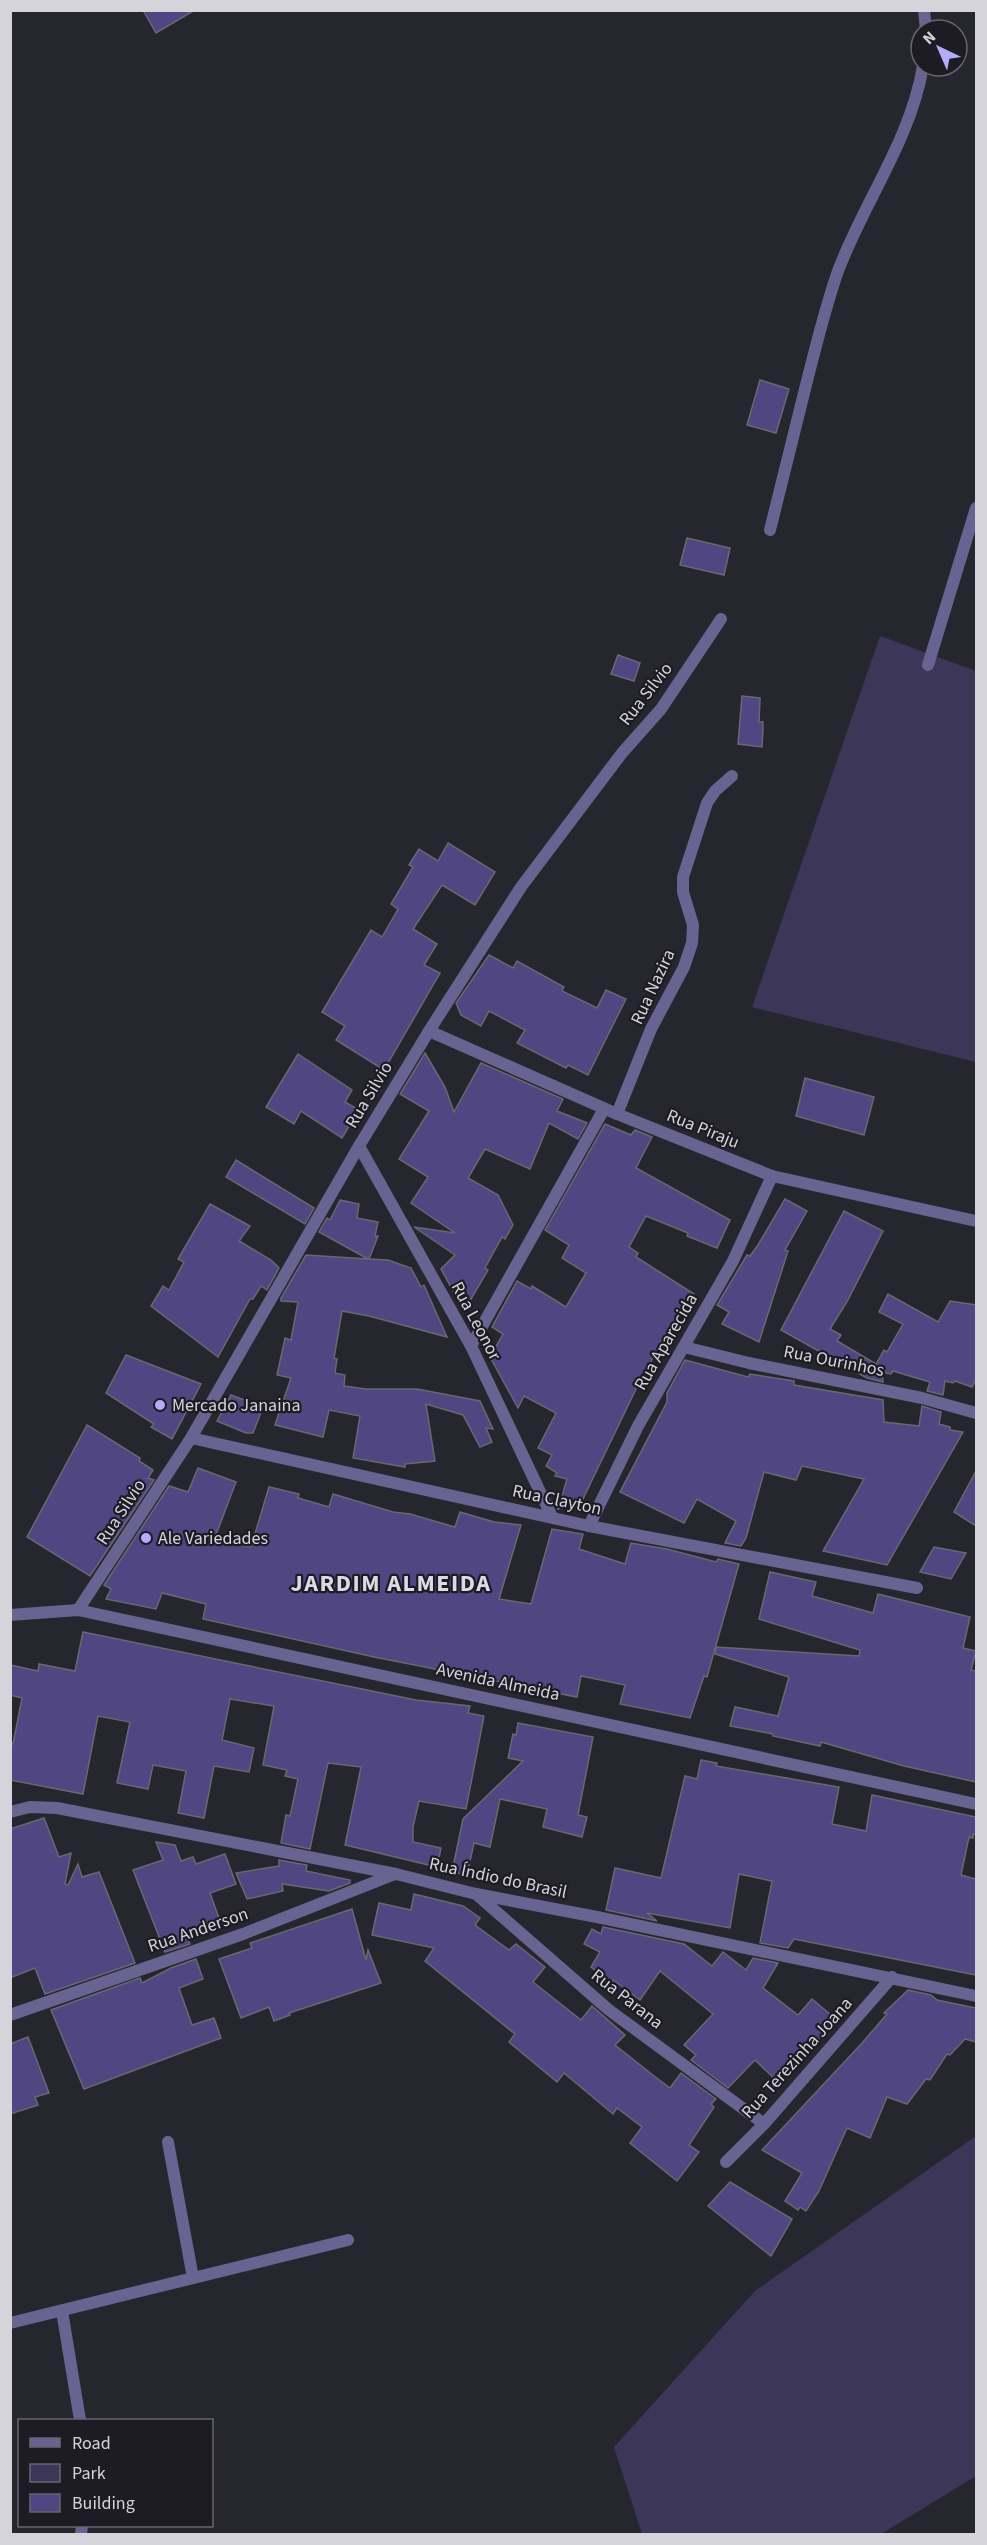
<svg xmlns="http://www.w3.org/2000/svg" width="987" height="2545" font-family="'Source Sans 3',sans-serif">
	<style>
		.green { fill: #3c3759 }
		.building { fill: #504681; stroke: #686872; stroke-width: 1.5 }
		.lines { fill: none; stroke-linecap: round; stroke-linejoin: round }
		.street { stroke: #686390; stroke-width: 12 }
		.poi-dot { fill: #b5acf8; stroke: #1d1c25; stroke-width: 2 }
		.labels { text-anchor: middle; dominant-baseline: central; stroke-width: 4.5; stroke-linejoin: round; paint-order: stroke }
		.street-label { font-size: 18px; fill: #d4d4da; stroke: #1d1c25 }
		.poi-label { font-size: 18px; fill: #d4d4da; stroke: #1d1c25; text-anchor: start }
		.district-label { font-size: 24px; font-weight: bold; letter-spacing: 1.5px; fill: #dbdbe6; stroke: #1d1c25 }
	</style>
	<rect width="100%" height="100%" fill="#26262e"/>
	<!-- green -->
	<g class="green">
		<polygon points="880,636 976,671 976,1062 752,1007"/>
		<polygon points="976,2136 976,2476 881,2534 642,2534 614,2447 755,2291"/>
	</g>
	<!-- building -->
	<g class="building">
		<polygon points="143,10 195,10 156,33"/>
		<polygon points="760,380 789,389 776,433 747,425"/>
		<polygon points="687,538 730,548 724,575 680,565"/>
		<polygon points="618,655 640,663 634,681 611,674"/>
		<polygon points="742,696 760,698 759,722 763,722 763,729 762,747 738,744"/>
		<polygon points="448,843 495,872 475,905 442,885 413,929 437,944 424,965 440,973 384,1070 336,1040 345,1026 322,1012 371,930 382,937 398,909 391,904 413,867 409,865 419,849 438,861"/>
		<polygon points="489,955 513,968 517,961 564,987 562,991 597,1008 606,990 626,999 588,1075 568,1065 566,1068 517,1043 525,1030 489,1011 481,1026 461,1015 456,1003"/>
		<polygon points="425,1053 445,1087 454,1112 481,1063 563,1099 557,1111 587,1123 578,1139 549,1123 530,1169 485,1149 468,1178 498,1195 513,1225 505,1239 502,1237 485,1268 488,1270 464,1311 441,1269 455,1255 414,1227 455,1233 411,1203 428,1177 399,1159 429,1111 400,1094"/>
		<polygon points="298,1054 352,1090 345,1102 359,1110 342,1138 301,1111 294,1124 266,1107"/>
		<polygon points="805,1078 874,1097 864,1135 796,1116"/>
		<polygon points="605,1124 631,1135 635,1130 652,1137 636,1168 730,1220 717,1248 687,1236 688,1233 646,1216 629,1247 638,1253 636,1257 694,1294 665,1339 665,1333 639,1386 638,1385 582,1501 558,1509 567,1479 555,1476 557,1473 546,1466 552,1455 538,1448 556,1413 524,1396 518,1408 490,1357 503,1334 492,1327 517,1281 531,1289 532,1286 566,1307 586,1273 562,1258 569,1245 545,1230"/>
		<polygon points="236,1160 314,1208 305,1224 226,1177"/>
		<polygon points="785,1199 807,1211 785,1250 788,1251 759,1342 722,1324 729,1312 717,1305 747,1255 750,1256 758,1245"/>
		<polygon points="340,1200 359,1204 357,1218 378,1222 375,1236 378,1236 369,1259 388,1260 411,1268 421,1287 424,1285 447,1337 369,1316 342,1311 334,1358 337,1359 335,1373 345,1375 344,1386 366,1389 417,1389 480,1401 493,1429 486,1428 492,1442 480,1447 463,1415 426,1404 435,1461 405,1464 405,1467 353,1458 360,1416 329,1410 323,1437 275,1425 291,1378 277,1375 285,1338 291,1340 298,1302 281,1301 281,1298 306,1255 368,1259 319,1232 327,1218 330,1220"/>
		<polygon points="210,1204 250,1226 239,1241 271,1260 279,1268 267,1290 261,1286 253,1299 250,1299 218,1357 151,1306 163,1286 169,1290 184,1262 178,1259"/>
		<polygon points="844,1211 883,1231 848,1300 830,1329 841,1335 837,1341 876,1364 884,1350 887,1352 903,1324 879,1312 888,1294 938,1322 950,1301 976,1305 976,1379 972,1387 955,1381 953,1383 945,1381 943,1395 927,1391 930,1382 893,1371 891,1374 882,1372 883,1382 867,1378 781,1330"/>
		<polygon points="126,1355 201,1384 172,1439 151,1427 154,1424 106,1393"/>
		<polygon points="685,1360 748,1377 750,1374 794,1381 794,1385 883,1400 884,1422 919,1426 922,1406 941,1412 939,1424 950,1427 950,1430 963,1432 887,1565 823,1551 864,1479 802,1466 796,1480 764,1472 746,1538 741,1546 725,1543 736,1521 697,1499 684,1523 620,1492 667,1402 667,1393"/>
		<polygon points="231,1395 263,1407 253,1433 246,1433 217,1421"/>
		<polygon points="87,1425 140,1458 139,1461 153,1470 148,1478 154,1480 90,1576 27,1537"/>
		<polygon points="198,1468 236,1482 214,1540 251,1547 269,1487 299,1494 298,1498 329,1507 333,1494 393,1512 410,1514 455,1527 460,1512 494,1522 521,1525 499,1599 531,1604 552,1529 583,1534 579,1549 625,1564 631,1543 667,1549 716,1562 718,1559 739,1564 707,1677 704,1676 690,1718 620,1704 625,1685 581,1676 577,1697 374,1657 203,1619 206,1604 162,1593 156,1609 106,1599 111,1589 104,1585 169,1486 188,1492"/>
		<polygon points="976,1471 976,1526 954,1512"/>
		<polygon points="934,1547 966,1553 951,1579 920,1572"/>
		<polygon points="770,1572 816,1582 812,1596 873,1613 878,1594 970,1617 963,1648 976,1651 971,1670 976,1671 976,1782 904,1766 821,1742 820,1746 773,1736 773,1734 730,1726 735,1707 778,1716 789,1677 715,1654 716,1647 859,1656 860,1650 759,1619"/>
		<polygon points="83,1632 416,1700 470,1706 468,1713 484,1716 466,1809 419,1801 413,1827 413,1842 441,1848 437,1867 345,1845 361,1767 328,1763 310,1849 281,1843 286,1815 290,1816 298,1779 285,1776 287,1770 263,1765 274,1706 230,1699 222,1740 254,1748 249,1772 214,1766 204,1818 178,1813 186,1771 153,1765 148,1789 117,1783 130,1722 98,1716 83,1794 10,1780 10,1744 13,1744 22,1698 10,1695 10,1665 38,1671 39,1664 75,1671"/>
		<polygon points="518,1723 593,1737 578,1815 587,1817 582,1837 543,1827 547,1809 500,1799 490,1847 474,1843 467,1875 452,1872 463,1819 523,1761 508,1758 513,1734 516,1735"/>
		<polygon points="701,1760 717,1763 716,1766 839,1787 832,1824 866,1831 872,1795 976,1817 976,1835 973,1834 973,1838 969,1837 961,1875 976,1879 976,1975 794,1939 788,1948 760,1943 772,1881 739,1874 730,1928 647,1913 657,1921 606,1910 615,1868 661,1878 685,1776 697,1779"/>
		<polygon points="44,1818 59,1857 71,1853 65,1884 68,1885 78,1864 82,1877 99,1872 135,1963 45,1994 35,1968 10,1978 10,1829"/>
		<polygon points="156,1842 175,1845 181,1861 193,1857 196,1864 225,1854 236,1884 210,1893 221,1924 187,1936 190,1944 165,1952 133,1870 163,1860"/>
		<polygon points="279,1860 307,1865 306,1871 350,1880 350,1883 329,1891 282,1884 283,1891 247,1899 236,1873 279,1866"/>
		<polygon points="414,1894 463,1906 480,1918 475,1925 509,1950 516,1944 545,1967 533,1982 581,2020 592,2006 625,2035 615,2045 654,2076 670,2088 681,2073 716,2099 711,2104 714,2107 689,2145 699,2152 677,2181 630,2143 642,2127 617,2108 613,2114 564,2073 557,2082 509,2042 515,2034 425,1961 434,1948 372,1935 379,1903 411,1910"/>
		<polygon points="352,1909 366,1960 368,1950 381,1983 289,2013 290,2015 274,2021 269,2007 241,2018 219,1959 252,1948 250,1943"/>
		<polygon points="603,1927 684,1944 712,1966 723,1952 746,1970 753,1958 778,1963 763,1988 798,2015 812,1999 837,2020 778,2082 755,2060 728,2088 691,2060 696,2055 684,2045 713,2014 660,1971 640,2000 613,1980 612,1983 591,1967 600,1952 584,1944 592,1929 601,1934"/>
		<polygon points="196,1959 203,1979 179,1988 192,2025 214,2018 221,2038 84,2089 51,2010 140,1978 142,1983 171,1968"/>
		<polygon points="908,1990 931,1995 937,2000 976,2008 976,2042 965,2039 950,2055 947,2054 930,2080 926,2079 907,2104 887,2097 870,2138 847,2128 819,2191 806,2211 800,2207 798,2210 785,2201 802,2173 762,2150 863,2042 887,2014 884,2013"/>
		<polygon points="28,2037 49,2093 35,2097 38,2105 10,2114 10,2044"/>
		<polygon points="730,2182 792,2219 771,2256 708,2206"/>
	</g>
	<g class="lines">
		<!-- street -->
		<g class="street">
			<polyline points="924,10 926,30"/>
			<path d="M770 530C782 482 794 433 806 385 816 346 825 308 838 271 864 202 911 139 923 66"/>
			<polyline points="928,665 976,508"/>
			<polyline points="429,1031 617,1114 772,1176 976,1221"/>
			<polyline points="617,1114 651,1029 684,967 692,943 693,925 683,892 683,877 707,803 715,791 732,776"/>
			<polyline points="359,1146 471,1346 552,1517"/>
			<polyline points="471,1346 604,1109"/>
			<polyline points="684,1347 749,1363 922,1398 976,1413"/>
			<polyline points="191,1438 589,1526 917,1588"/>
			<polyline points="589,1526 638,1426 733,1261 772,1176"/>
			<polyline points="78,1610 191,1438 359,1146 429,1031 521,887 622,753 661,709 721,619"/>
			<polyline points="10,1615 78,1610 976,1804"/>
			<polyline points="10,1812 30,1807 57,1808 396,1874 476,1894 597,1917 976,1996"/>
			<polyline points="476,1894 609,2010 764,2124"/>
			<polyline points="10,2015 243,1934 395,1874"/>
			<polyline points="168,2142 193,2278"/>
			<polyline points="726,2162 764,2124 892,1977"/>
			<polyline points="62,2311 80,2420"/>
			<polyline points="10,2323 348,2240"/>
			<polyline points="81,2534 82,2526"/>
		</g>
	</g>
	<!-- markers -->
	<g class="poi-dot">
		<circle cx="160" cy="1405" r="6"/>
		<circle cx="146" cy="1538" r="6"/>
	</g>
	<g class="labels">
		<!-- street labels -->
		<g class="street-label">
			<text transform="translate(646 694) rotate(-52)">Rua Silvio</text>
			<text transform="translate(653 987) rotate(-65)">Rua Nazira</text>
			<text transform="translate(369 1095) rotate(-59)">Rua Silvio</text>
			<text transform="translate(703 1129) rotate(22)">Rua Piraju</text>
			<text transform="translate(476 1321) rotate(62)">Rua Leonor</text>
			<text transform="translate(666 1342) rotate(-60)">Rua Aparecida</text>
			<text transform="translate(834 1361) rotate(11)">Rua Ourinhos</text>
			<text transform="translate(557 1500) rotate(12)">Rua Clayton</text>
			<text transform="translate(121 1512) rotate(-57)">Rua Silvio</text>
			<text transform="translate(498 1682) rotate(12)">Avenida Almeida</text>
			<text transform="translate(498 1878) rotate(12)">Rua Índio do Brasil</text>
			<text transform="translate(198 1930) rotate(-19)">Rua Anderson</text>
			<text transform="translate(627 1999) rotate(38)">Rua Parana</text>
			<text transform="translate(797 2058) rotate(-48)">Rua Terezinha Joana</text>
		</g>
		<!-- poi labels -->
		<g class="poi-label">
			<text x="172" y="1405">Mercado Janaina</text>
			<text x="158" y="1538">Ale Variedades</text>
		</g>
		<!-- district labels -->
		<g class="district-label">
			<text x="391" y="1583">JARDIM ALMEIDA</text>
		</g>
	</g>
	<!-- border -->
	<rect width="987" height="2545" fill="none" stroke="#d4d4da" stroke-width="24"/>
	<!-- legend -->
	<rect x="18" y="2419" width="195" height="108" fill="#1d1c25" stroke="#66666d" stroke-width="1.5"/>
	<rect x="30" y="2438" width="30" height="9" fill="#686390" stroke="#66666d" stroke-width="1.5"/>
	<text x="72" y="2449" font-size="18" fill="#d4d4da">Road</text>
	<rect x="30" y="2464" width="30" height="18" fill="#3c3759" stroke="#66666d" stroke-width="1.5"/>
	<text x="72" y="2479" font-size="18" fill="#d4d4da">Park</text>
	<rect x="30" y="2494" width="30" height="18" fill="#504681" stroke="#66666d" stroke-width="1.5"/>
	<text x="72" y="2509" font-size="18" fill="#d4d4da">Building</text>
	<!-- north arrow -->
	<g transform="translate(939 48) rotate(316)"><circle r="28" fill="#1d1c25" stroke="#66666d" stroke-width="1.5"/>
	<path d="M0-4.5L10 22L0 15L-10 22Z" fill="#b5acf8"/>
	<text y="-9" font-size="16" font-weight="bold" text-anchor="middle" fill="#d4d4da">N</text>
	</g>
</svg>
